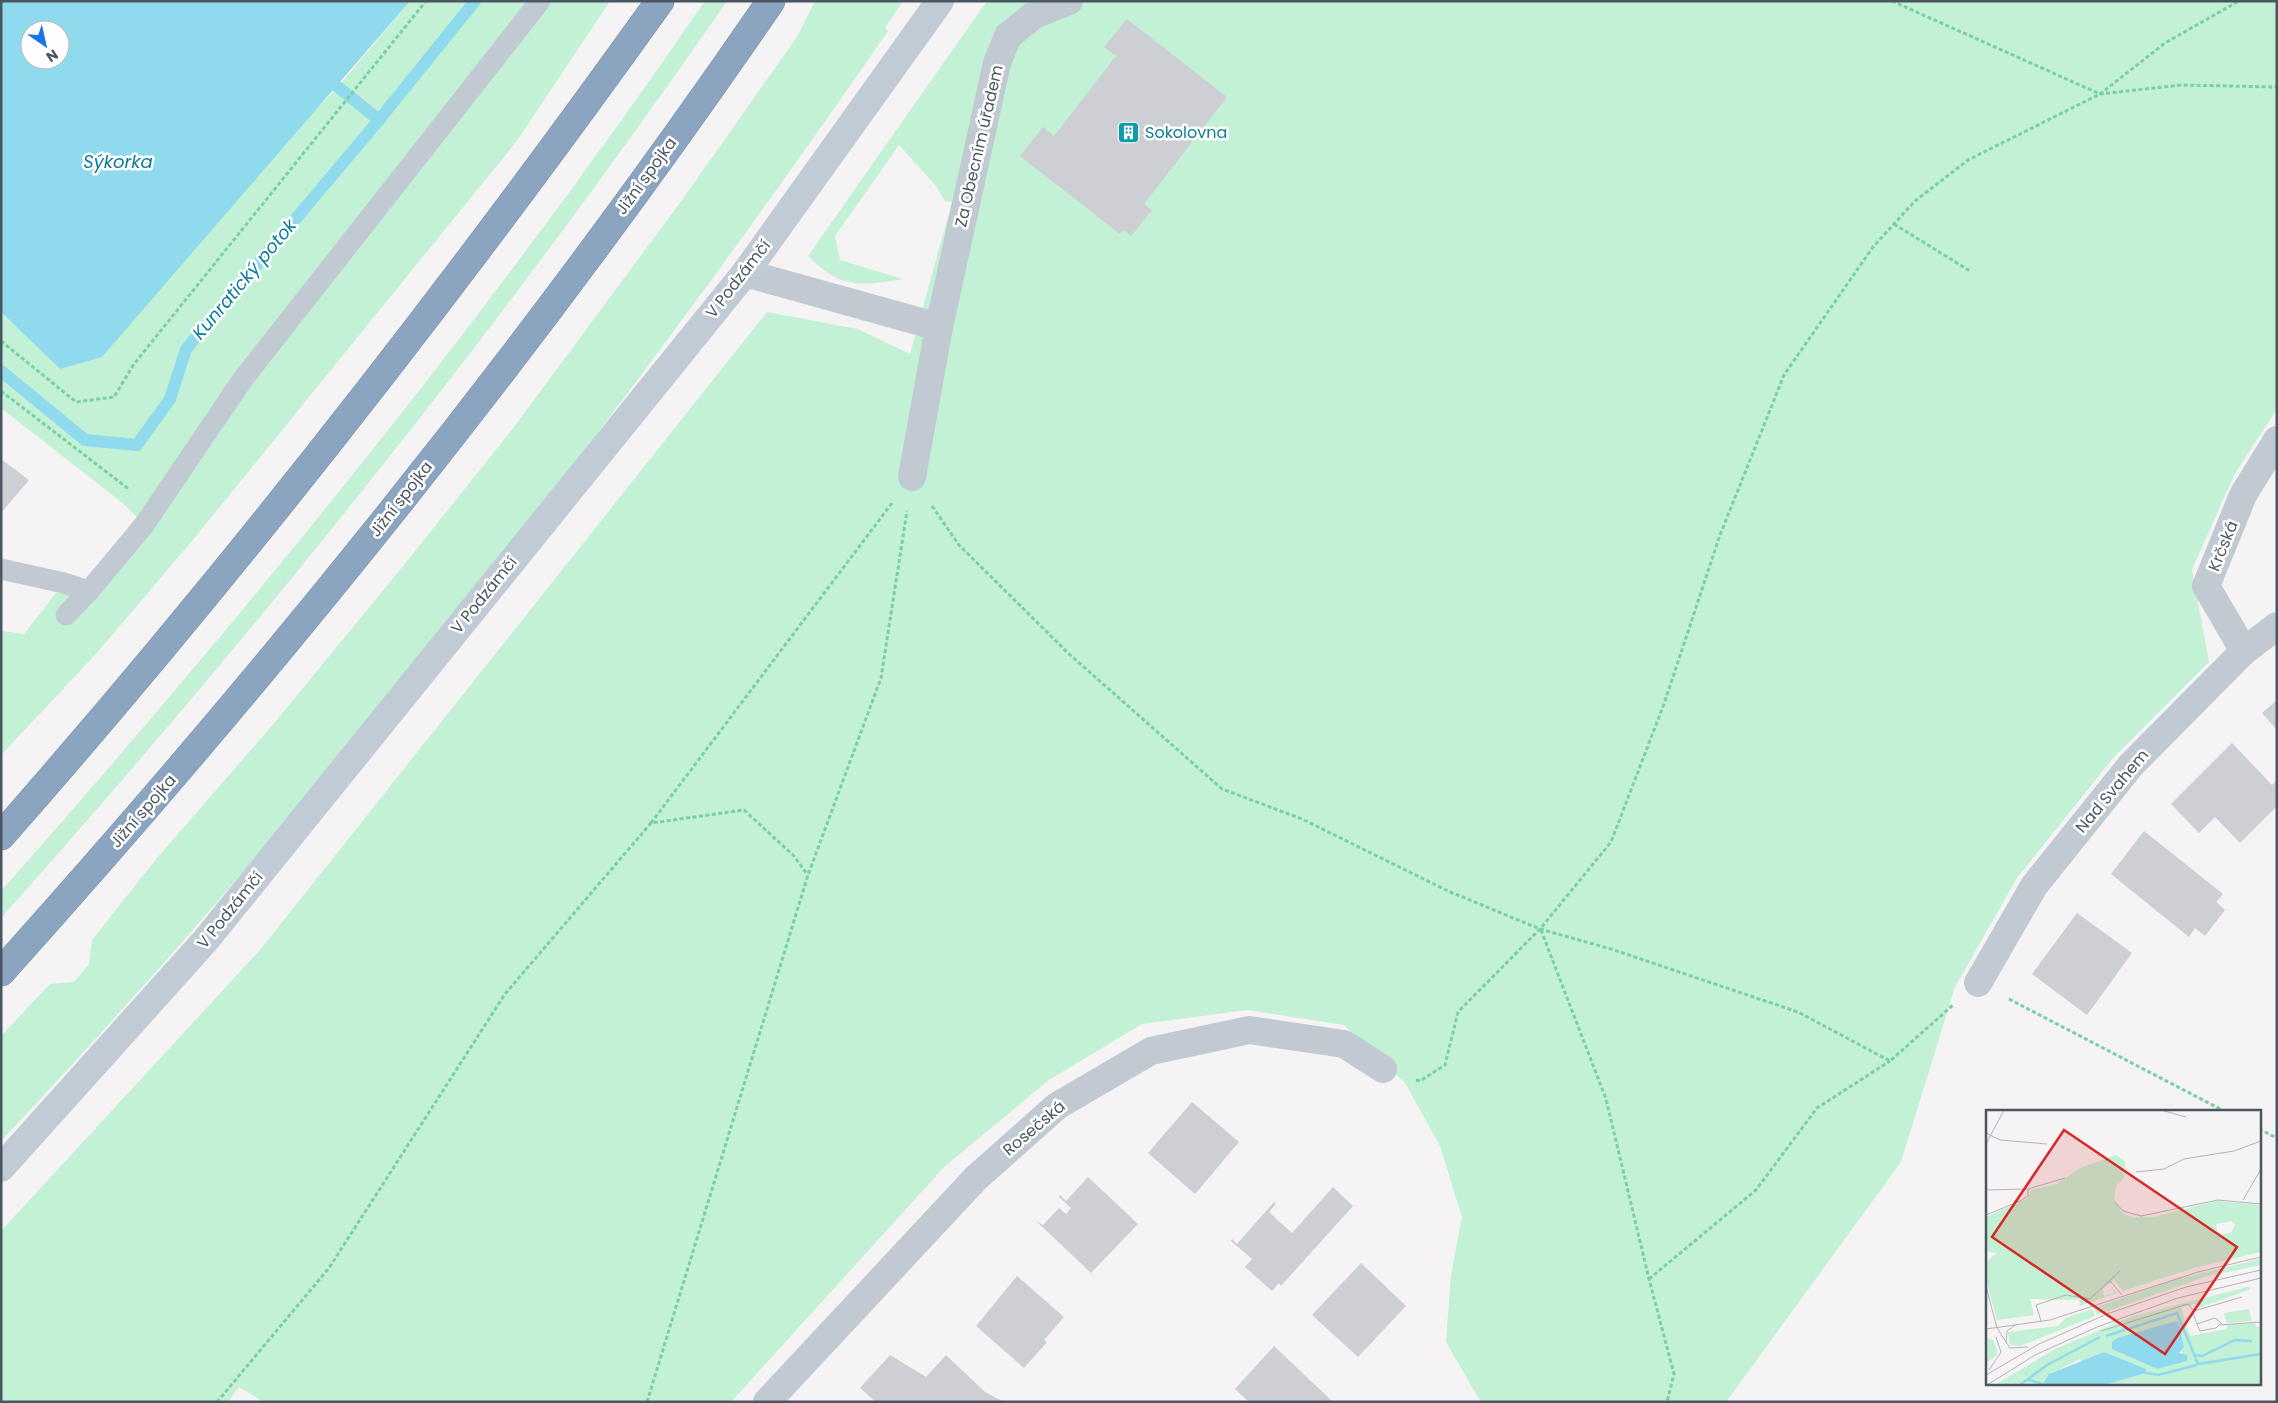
<svg xmlns="http://www.w3.org/2000/svg" width="2278" height="1403" font-family="Poppins,sans-serif">
	<style>
		.green { fill: #c3f1d5 }
		.water { fill: #90daee; fill-rule: evenodd }
		.lines { fill: none; stroke-linecap: round; stroke-linejoin: round }
		.stream { stroke: #90daee; stroke-width: 12 }
		.building { fill: #cdcfd5 }
		.highway-casing { stroke: #7690ad; stroke-width: 29 }
		.path { stroke: #7ad0a6; stroke-width: 3; stroke-dasharray: 4 2.5; stroke-linecap: butt }
		.lane { stroke: #c1cad2; stroke-width: 21 }
		.street { stroke: #c1cad2; stroke-width: 28 }
		.secondary { stroke: #c1cbd6; stroke-width: 28 }
		.highway { stroke: #8ba5c1; stroke-width: 28 }
		.labels { text-anchor: middle; dominant-baseline: central; stroke-width: 5; stroke-linejoin: round; paint-order: stroke }
		.culture-label { font-size: 16px; fill: #0d838f; stroke: #fff; text-anchor: start }
		.street-label { font-size: 16px; fill: #4a5661; stroke: #fff }
		.water-label { font-size: 18px; font-style: italic; fill: #0c7c9b; stroke: #fff }
		.inset-river { fill: none; stroke: #90daee; stroke-width: 2.5 }
		.inset-road { fill: none; stroke: #b1b4b9; stroke-width: 1 }
		.view { fill: #d62828; fill-opacity: 0.15; stroke: #d62828; stroke-width: 2.5 }
		.inset-edge { fill: none; stroke: #4a5661; stroke-width: 2.5 }
	</style>
	<rect width="100%" height="100%" fill="#f5f3f3"/>
	<!-- green -->
	<g class="green">
		<polygon points="410,1 610,1 516,142 192,541 95,655 1,755 1,631 24,634 64,583 89,591 144,525 125,505 1,408 1,312 60,369 338,87"/>
		<path d="M705 1H727C505 322 261 627 1 918V891C252 608 491 313 705 1Z"/>
		<path d="M815 1H903L885 28 888 31C619 421 326 796 1 1141V1036L50 984 74 982 89 964 92 940 157 858 271 727 404 565 511 431 682 200 797 37Z"/>
		<path d="M987 1H2277V409L2234 475 2192 570 2209 662 2113 758 2017 878 1955 987 1901 1162 1726 1402H1481L1446 1342 1451 1275 1462 1217 1440 1146 1405 1083 1344 1025 1247 1010 1142 1024 1049 1080 945 1166 731 1402H264L239 1387 228 1402H1V1231L260 950 767 312 858 329 910 354 952 202 945 201 936 186 899 145 835 236 840 260 903 279C859 286 841 289 808 256Z"/>
	</g>
	<!-- water -->
	<path class="water" d="M1 1H410L102 357 60 369 1 312ZM30 30H60V60H30Z"/>
	<g class="lines">
		<!-- stream -->
		<g class="stream">
			<polyline points="338,87 379,120"/>
			<polyline points="1,371 85,440 137,445 170,399 186,349 379,120 475,1"/>
		</g>
	</g>
	<!-- building -->
	<g class="building">
		<polygon points="1127,19 1227,97 1144,204 1152,210 1131,236 1124,230 1120,234 1020,156 1043,127 1054,136 1116,56 1104,47"/>
		<polygon points="1,459 29,480 1,513"/>
		<polygon points="2277,700 2277,730 2262,713"/>
		<polygon points="2232,743 2272,785 2275,782 2277,783 2277,806 2240,843 2215,817 2199,833 2171,804"/>
		<polygon points="2144,831 2223,894 2216,902 2225,910 2205,936 2195,928 2189,937 2111,874"/>
		<polygon points="2077,913 2132,953 2087,1015 2032,974"/>
		<polygon points="1192,1102 1239,1142 1195,1194 1148,1153"/>
		<polygon points="1088,1177 1138,1224 1091,1273 1036,1221 1043,1225 1059,1208 1066,1214 1071,1208 1059,1197 1060,1195 1066,1201"/>
		<polygon points="1333,1187 1353,1206 1281,1286 1279,1283 1272,1291 1245,1267 1252,1259 1231,1241 1232,1239 1237,1244 1274,1202 1276,1204 1269,1212 1292,1233"/>
		<polygon points="1361,1263 1406,1306 1358,1357 1312,1315"/>
		<polygon points="1017,1276 1064,1317 1044,1340 1047,1342 1024,1368 976,1326"/>
		<polygon points="1274,1346 1333,1402 1249,1402 1235,1389"/>
		<polygon points="890,1355 926,1377 946,1355 985,1392 1004,1402 876,1402 860,1388"/>
	</g>
	<g class="lines">
		<defs>
			<g id="highway">
				<path d="M1 836C236 569 453 290 660 1"/>
				<path d="M1 972C277 665 537 342 771 1"/>
			</g>
		</defs>
		<!-- highway casing -->
		<use href="#highway" class="highway-casing"/>
		<!-- path -->
		<g class="path">
			<polyline points="1892,1 2100,94 2181,85 2277,87"/>
			<polyline points="1894,224 1970,271"/>
			<polyline points="1,341 76,402 114,397 134,364 426,1"/>
			<polyline points="1,391 130,490"/>
			<polyline points="932,506 959,545 1068,653 1222,789 1302,819 1448,891 1540,929 1611,949 1798,1012 1890,1061 1953,1005"/>
			<polyline points="651,823 892,503"/>
			<polyline points="1541,930 1606,1099 1649,1279 1674,1374 1667,1402"/>
			<polyline points="2009,999 2226,1112"/>
			<polyline points="1416,1080 1420,1081 1445,1065 1458,1012 1540,929 1611,842 1664,704 1720,535 1784,375 1873,247 1915,201 1968,160 2100,94 2165,43 2239,1"/>
			<polyline points="2259,1129 2277,1138"/>
			<polyline points="1649,1279 1756,1190 1817,1108 1890,1061"/>
			<polyline points="217,1402 329,1268 505,994 651,823 744,810 793,855 808,875"/>
			<polyline points="647,1402 808,875 881,678 907,511"/>
		</g>
		<!-- lane -->
		<g class="lane">
			<polyline points="1,569 64,583 89,591 144,525 243,379 540,1"/>
			<polyline points="66,615 89,591"/>
		</g>
		<!-- street -->
		<g class="street">
			<polyline points="745,273 939,327"/>
			<polyline points="912,477 939,327 997,63 1008,36 1034,15 1069,1"/>
			<polyline points="2244,651 2206,586 2243,495 2277,440"/>
			<polyline points="1978,983 2034,886 2131,765 2244,651 2277,626"/>
			<polyline points="767,1402 976,1178 1057,1106 1151,1051 1249,1030 1344,1044 1383,1069"/>
		</g>
		<!-- secondary -->
		<polyline class="secondary" points="1,1168 205,941 745,273 940,1"/>
		<!-- highway -->
		<use href="#highway" class="highway"/>
	</g>
	<!-- icons -->
	<defs>
		<symbol id="building-square" viewBox="-11 -11 22 22"><rect x="-9" y="-9" width="18" height="18" rx="4" fill="#0f9aa8" stroke="#fff"/><path d="M-4-6H4V6H1V3H-1V6H-4ZM-2.5-4.3h1.7v1.8h-1.7ZM.8-4.3h1.7v1.8H.8ZM-2.5-1h1.7V.8h-1.7ZM.8-1h1.7V.8H.8Z" fill="#fff"/></symbol>
	</defs>
	<g fill-rule="evenodd">
		<use href="#building-square" x="1116" y="120" width="25" height="25"/>
	</g>
	<g class="labels">
		<!-- culture labels -->
		<g class="culture-label">
			<text x="1145" y="132">Sokolovna</text>
		</g>
		<!-- street labels -->
		<g class="street-label">
			<text transform="translate(979 146) rotate(-77)">Za Obecním úřadem</text>
			<text transform="translate(646 176) rotate(-54)">Jižní spojka</text>
			<text transform="translate(738 279) rotate(-52)">V Podzámčí</text>
			<text transform="translate(401 499) rotate(-52)">Jižní spojka</text>
			<text transform="translate(2223 546) rotate(-68)">Krčská</text>
			<text transform="translate(484 595) rotate(-51)">V Podzámčí</text>
			<text transform="translate(2112 791) rotate(-50)">Nad Svahem</text>
			<text transform="translate(143 811) rotate(-49)">Jižní spojka</text>
			<text transform="translate(230 910) rotate(-51)">V Podzámčí</text>
			<text transform="translate(1034 1128) rotate(-40)">Rosečská</text>
		</g>
		<!-- water labels -->
		<g class="water-label">
			<text x="118" y="161">Sýkorka</text>
			<text transform="translate(244 279) rotate(-50)">Kunratický potok</text>
		</g>
	</g>
	<!-- overview -->
	<g transform="translate(1986 1110)">
		<rect width="275" height="275" fill="#f5f3f3"/>
		<path d="M130 45 139 51 138 68 130 76 128 89 136 103 145 107H167L231 91 275 95V142L208 158 137 181 128 170 117 179 118 186 128 183 125 176 131 183 94 196 93 190 44 189 48 205 11 210 0 170 1 151 11 143 0 141V107L42 88 45 80 71 74 94 58ZM245 111 249 114 246 122 232 126 230 114ZM275 149V155L222 166 111 205 108 198 190 169ZM265 176 263 180 212 198 210 194 195 197 204 226 241 219V215L269 213 270 217 275 216V275H117L94 249 63 264 56 275H9L69 239 147 206ZM193 213 198 237 193 240 198 245 171 259 126 239ZM106 199 109 206 34 236 24 235 22 222 72 216 80 208ZM263 199 266 211 241 213 238 203ZM0 228 7 230 11 240 10 246 0 253Z" fill="#c3f1d5" fill-rule="evenodd"/>
		<path d="M190 211 193 213 198 237 193 243 201 245V251L171 259 126 239V232L131 228ZM118 242 160 259V263L117 275H56L63 264Z" fill="#90daee"/>
		<path class="inset-river" d="M120 226 191 203 212 254 275 244M208 245 216 246 249 230 266 231M160 263 172 265 211 255M41 269 56 274M34 275 61 255 114 227"/>
		<path class="inset-road" d="M175 0 200 7M0 23 14 30 61 34M0 34 18 0M150 62 178 59 198 49 248 41 275 31M0 80 42 79 79 68M257 90 275 59M129 92 137 101 155 106 232 90 275 94M0 105 34 91 42 86V79M124 171 136 185M0 176 11 218M208 201 207 203 213 219 214 221 230 218 235 213 229 208 211 214M55 211 50 195 80 185 104 189 134 161M234 215 275 212M11 218 24 238 42 237M0 219 64 210 212 162 275 147M115 221 202 194 208 201 256 187M20 233 21 221 31 214M3 260 15 242 10 227M0 265 53 234 121 204 200 177 275 160M1 275 49 245 111 217 192 188 275 168"/>
		<path class="view" d="M78 20 251 137 179 244 6 127Z"/>
		<rect width="275" height="275" class="inset-edge"/>
	</g>
	<!-- border -->
	<rect width="2278" height="1403" fill="none" stroke="#4a5661" stroke-width="5"/>
	<!-- north arrow -->
	<g transform="translate(45 45) rotate(146)"><circle r="24" fill="#ffffff" stroke="#b7bbc0"/>
	<path d="M0-4L9 19L0 12L-9 19Z" fill="#1a73e8"/>
	<text y="-8" font-size="14" font-weight="bold" text-anchor="middle" fill="#4a5661">N</text>
	</g>
</svg>
